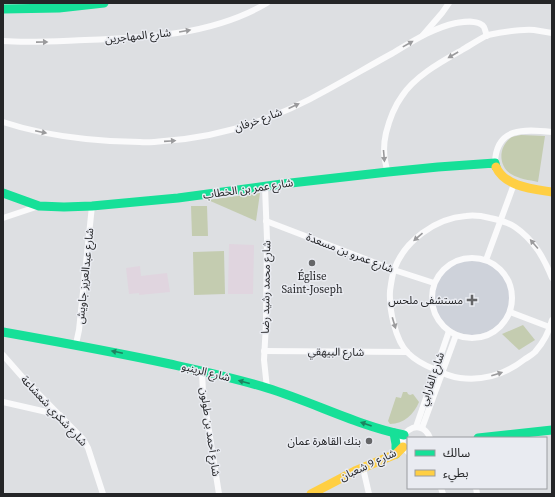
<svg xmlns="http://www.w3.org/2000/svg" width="555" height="497" font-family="'Source Serif 4','Noto Sans Arabic',serif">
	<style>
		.built { fill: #ced2da }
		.education { fill: #e0d5df }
		.green { fill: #c4ccb0 }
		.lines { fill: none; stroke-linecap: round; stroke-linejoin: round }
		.street { stroke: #fafafb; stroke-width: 6 }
		.fast { stroke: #16e098; stroke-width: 9 }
		.slow { stroke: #ffcf43; stroke-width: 9 }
		.oneway { fill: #9a9a9c }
		.oneway2 { fill: #1d8260 }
		.poi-dot { fill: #656668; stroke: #e9ebf1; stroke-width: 1.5 }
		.labels { text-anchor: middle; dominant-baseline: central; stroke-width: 3; stroke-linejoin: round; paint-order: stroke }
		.street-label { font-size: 11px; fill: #242527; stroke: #e9ebf1 }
		.poi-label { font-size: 11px; fill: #242527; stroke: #e9ebf1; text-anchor: end }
	</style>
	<rect width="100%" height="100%" fill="#dddfe2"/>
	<!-- built -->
	<circle class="built" cx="472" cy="297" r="38"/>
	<!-- education -->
	<g class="education">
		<polygon points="229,244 254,245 253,294 228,294"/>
		<polygon points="140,266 141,276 167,273 170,292 139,295 139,293 129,294 126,268"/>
	</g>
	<!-- green -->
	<g class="green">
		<path d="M521 135 545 136 538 182C529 180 519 179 511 174 498 166 498 146 512 137 514 136 518 136 521 135Z"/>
		<polygon points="260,193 256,221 208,200"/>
		<polygon points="191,206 207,206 208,236 192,236"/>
		<polygon points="224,251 225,294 194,295 193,252"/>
		<polygon points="523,325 535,340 519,350 502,334"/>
		<path d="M403 392H407L408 394 410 395 413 394 419 402C414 414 404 424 390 424L388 421 396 397 401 398Z"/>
	</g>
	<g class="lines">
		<!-- street -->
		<g class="street">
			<polyline points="423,35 442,13 449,3"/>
			<path d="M3 41C30 43 58 41 85 40 146 38 213 35 267 3"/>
			<path d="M3 122C30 131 57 136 86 139 104 141 122 142 140 142 148 143 156 142 164 141 223 137 276 119 327 90 349 78 371 65 393 53 413 41 433 28 456 23 463 22 479 19 484 27 485 29 486 33 487 36"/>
			<path d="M495 163C496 127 524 129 552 132"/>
			<path d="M388 172C383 158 383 146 386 133 389 121 394 107 402 96 415 76 441 62 462 50 469 46 481 38 488 35 503 32 519 29 534 30 540 31 546 32 552 33"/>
			<polyline points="265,187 267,239 266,323 264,360 267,388"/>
			<polyline points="3,218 39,206"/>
			<polyline points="266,221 394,270 434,283"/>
			<circle cx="472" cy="298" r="40"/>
			<polyline points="486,260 514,184"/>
			<path d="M552 278C544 258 534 240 515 227 508 222 499 220 490 218 482 216 474 215 466 216 436 218 404 241 394 270 392 276 391 284 390 291 389 309 395 340 408 353 416 361 424 365 434 369 442 373 451 377 460 378 484 381 506 374 525 359 528 357 532 355 535 352 543 343 549 332 552 320"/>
			<polyline points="510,312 552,328"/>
			<polyline points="76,344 79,330 92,206"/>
			<polyline points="264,351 407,352"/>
			<polyline points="3,355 25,380 83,439 88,448 103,494"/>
			<polyline points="202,371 203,393 219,494"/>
			<polyline points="3,402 60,415"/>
			<polyline points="416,427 449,331"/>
			<polyline points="422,428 456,335"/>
			<path d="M408 452C390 436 421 414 430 438"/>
			<polyline points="363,468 369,494"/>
			<polyline points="441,488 443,494"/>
			<polyline points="476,488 477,494"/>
		</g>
		<!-- fast -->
		<g class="fast">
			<polyline points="3,9 59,8 104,3"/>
			<polyline points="3,193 39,206 64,207 92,206 178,198 282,184 388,172 438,167 495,163 496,167"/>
			<path d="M3 332C59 342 114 352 170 364 202 371 235 378 267 388 313 402 356 425 404 435"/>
			<polyline points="394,433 396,444 396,454"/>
			<polyline points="478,438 552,430"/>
		</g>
		<!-- slow -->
		<g class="slow">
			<path d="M496 167C505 187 533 189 552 192"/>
			<polyline points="311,494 355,471 396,454 403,447"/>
		</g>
	</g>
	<!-- one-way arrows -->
	<defs><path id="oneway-solid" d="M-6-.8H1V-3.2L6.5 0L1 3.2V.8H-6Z"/></defs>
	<g class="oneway">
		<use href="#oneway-solid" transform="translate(185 31) rotate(-10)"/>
		<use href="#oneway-solid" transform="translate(42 42) rotate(-1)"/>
		<use href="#oneway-solid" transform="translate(408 44) rotate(-29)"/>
		<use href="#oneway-solid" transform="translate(453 55) rotate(150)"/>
		<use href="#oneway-solid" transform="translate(294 106) rotate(-25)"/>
		<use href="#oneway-solid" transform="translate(41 132) rotate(12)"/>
		<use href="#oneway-solid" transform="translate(170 141) rotate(-4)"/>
		<use href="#oneway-solid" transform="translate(384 156) rotate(85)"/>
		<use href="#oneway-solid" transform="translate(418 237) rotate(139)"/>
		<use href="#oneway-solid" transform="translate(534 244) rotate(-131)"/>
		<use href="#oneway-solid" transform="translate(394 323) rotate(73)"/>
		<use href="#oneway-solid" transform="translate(497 374) rotate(-18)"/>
	</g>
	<g class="oneway2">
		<use href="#oneway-solid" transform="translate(117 352) rotate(-168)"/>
		<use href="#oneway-solid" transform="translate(244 382) rotate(-165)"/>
		<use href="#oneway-solid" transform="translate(366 424) rotate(-161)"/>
	</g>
	<!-- markers -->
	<g class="poi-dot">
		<circle cx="312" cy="263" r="4"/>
		<path d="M470 294h4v4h4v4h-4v4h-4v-4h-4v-4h4z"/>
		<circle cx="369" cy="441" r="4"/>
	</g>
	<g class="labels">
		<!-- street labels -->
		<g class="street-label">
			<text transform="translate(138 36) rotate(-6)">شارع المهاجرين</text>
			<text transform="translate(258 120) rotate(-20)">شارع خرفان</text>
			<text transform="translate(248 189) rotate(-8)">شارع عمر بن الخطاب</text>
			<text transform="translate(350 253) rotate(21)">شارع عمرو بن مسعدة</text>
			<text transform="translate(85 276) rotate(-84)">شارع عبدالعزيز جاويش</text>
			<text transform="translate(266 287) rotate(-89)">شارع محمد رشيد رضا</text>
			<text transform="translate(336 352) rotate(1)">شارع البيهقي</text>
			<text transform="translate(206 372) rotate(14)">شارع الرينبو</text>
			<text transform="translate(432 379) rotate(-71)">شارع الفارابي</text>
			<text transform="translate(54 411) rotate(47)">شارع شكري شعشاعة</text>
			<text transform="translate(210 432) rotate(82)">شارع أحمد بن طولون</text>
			<text transform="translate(368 465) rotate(-25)">شارع 9 شعبان</text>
		</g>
		<!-- poi labels -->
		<g class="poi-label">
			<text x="312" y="276" text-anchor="middle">Église<tspan x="312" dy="13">Saint-Joseph</tspan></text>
			<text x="463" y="300">مستشفى ملحس</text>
			<text x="361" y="441">بنك القاهرة عمان</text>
		</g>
	</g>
	<!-- border -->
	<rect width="555" height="497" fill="none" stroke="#242527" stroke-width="8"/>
	<!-- legend -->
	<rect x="407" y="437" width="140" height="52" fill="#e9ebf1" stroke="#9a9ca0"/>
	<rect x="415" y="450" width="20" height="6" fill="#16e098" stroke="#9a9ca0"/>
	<text x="443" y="457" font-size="12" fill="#242527">سالك</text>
	<rect x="415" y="470" width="20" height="6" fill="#ffcf43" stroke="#9a9ca0"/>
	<text x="443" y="477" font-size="12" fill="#242527">بطيء</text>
</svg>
